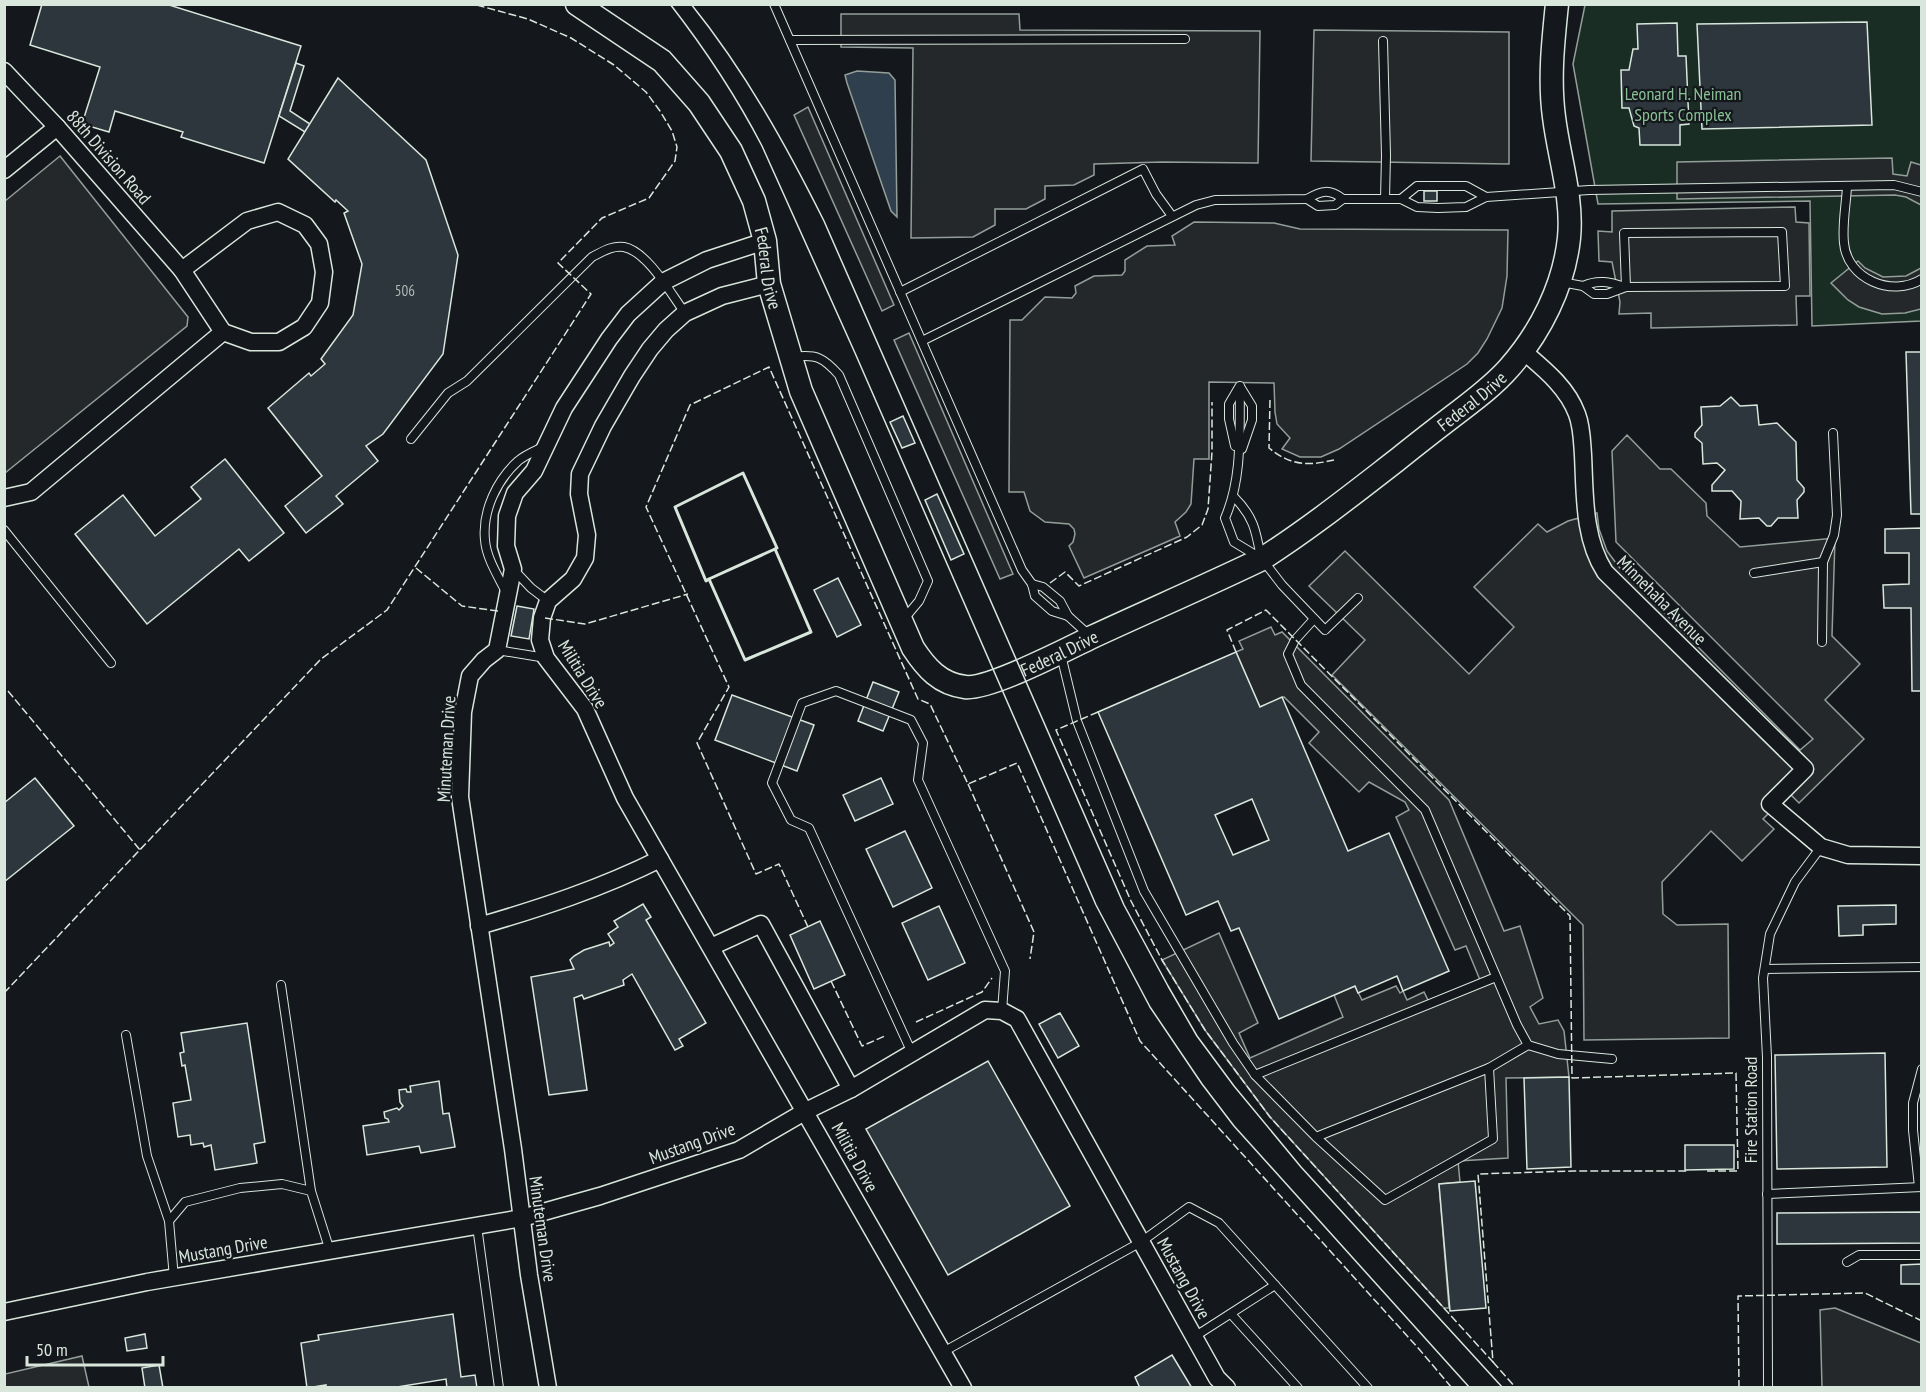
<svg xmlns="http://www.w3.org/2000/svg" width="1926" height="1392" font-family="'PT Sans Narrow',sans-serif">
	<style>
		.green { fill: #1a2d24; stroke: #939e99; stroke-width: 1.5 }
		.parking { fill: #24282b; stroke: #939e99; stroke-width: 1.5 }
		.water { fill: #2f3f4d; stroke: #939e99; stroke-width: 1.5 }
		.building { fill: #2c363c; stroke: #d8e6dc; stroke-width: 1.5; fill-rule: evenodd }
		.lines { fill: none; stroke-linecap: round; stroke-linejoin: round }
		.lane-casing { stroke: #d8e6dc; stroke-width: 10 }
		.street-casing { stroke: #d8e6dc; stroke-width: 19 }
		.secondary-casing { stroke: #d8e6dc; stroke-width: 25 }
		.lane { stroke: #14181c; stroke-width: 8 }
		.street { stroke: #14181c; stroke-width: 16 }
		.secondary { stroke: #14181c; stroke-width: 22 }
		.tram { stroke: #d8e6dc; stroke-width: 1.5 }
		.fence { stroke: #d8e6dc; stroke-width: 1.5; stroke-dasharray: 8 3; stroke-linecap: butt }
		.wall { stroke: #d8e6dc; stroke-width: 3 }
		.labels { text-anchor: middle; dominant-baseline: central; stroke-width: 4.5; stroke-linejoin: round; paint-order: stroke }
		.number-label { font-size: 15px; fill: #adbab4 }
		.park-label { font-size: 18px; fill: #8ac095; stroke: #14181c }
		.street-label { font-size: 18px; fill: #d8e6dc; stroke: #14181c }
	</style>
	<rect width="100%" height="100%" fill="#14181c"/>
	<!-- green -->
	<polygon class="green" points="1585,5 1921,5 1921,321 1812,326 1810,201 1598,204 1573,64"/>
	<!-- parking -->
	<g class="parking">
		<polygon points="841,14 1019,14 1020,30 1260,31 1258,163 1162,162 1094,164 1094,175 1074,185 1045,186 1045,199 1026,209 995,209 995,225 973,237 911,238 913,48 841,47"/>
		<polygon points="1314,30 1509,32 1509,164 1311,161"/>
		<polygon points="808,107 894,305 882,311 794,115"/>
		<polygon points="60,156 188,317 187,326 5,473 5,201"/>
		<polygon points="1892,158 1893,174 1907,176 1911,162 1921,165 1921,205 1906,197 1895,195 1677,199 1677,162"/>
		<polygon points="1795,207 1796,222 1809,223 1810,296 1796,296 1797,325 1651,328 1651,313 1619,314 1620,302 1612,262 1599,261 1598,231 1612,232 1612,211"/>
		<polygon points="1194,222 1274,223 1300,229 1508,230 1507,276 1502,308 1487,339 1478,353 1467,364 1339,449 1321,457 1300,457 1282,449 1290,438 1277,424 1275,412 1274,383 1209,382 1209,459 1194,459 1191,504 1186,512 1175,522 1180,536 1084,578 1069,546 1073,542 1075,534 1074,529 1069,524 1045,522 1030,511 1024,492 1009,492 1010,320 1022,320 1045,297 1072,298 1076,293 1075,286 1094,276 1122,275 1125,271 1125,260 1147,246 1175,245 1172,236"/>
		<polygon points="1858,261 1865,268 1883,277 1906,276 1921,268 1921,309 1905,313 1882,314 1859,307 1848,300 1831,283"/>
		<polygon points="909,333 1013,574 1000,579 894,340"/>
		<polygon points="1627,435 1660,469 1671,469 1706,503 1707,516 1740,547 1835,538 1832,636 1860,664 1825,700 1864,739 1799,803 1789,793 1763,819 1774,829 1742,861 1711,831 1662,882 1663,914 1677,925 1728,924 1729,1038 1584,1040 1583,925 1332,675 1365,640 1309,586 1345,551 1469,674 1514,627 1474,587 1538,524 1547,532 1568,521 1597,513 1599,529 1607,551 1619,567 1800,750 1813,739 1616,542 1612,451"/>
		<polygon points="1271,627 1275,635 1282,632 1449,800 1504,931 1520,926 1543,998 1530,1007 1539,1024 1558,1020 1564,1031 1569,1077 1506,1078 1508,1158 1458,1161 1460,1182 1439,1184 1449,1308 1444,1308 1270,1117 1205,1030 1162,960 1219,933 1258,1023 1239,1033 1250,1058 1343,1017 1334,995 1355,986 1362,1000 1396,986 1400,993 1403,991 1407,1000 1424,992 1429,1002 1480,980 1466,946 1455,950 1396,817 1409,810 1405,802 1369,782 1359,792 1309,743 1319,732 1284,697 1260,707 1236,652 1243,649 1239,641"/>
		<polygon points="1835,1308 1921,1343 1921,1387 1822,1387 1820,1310"/>
		<polygon points="82,1356 89,1387 5,1387 5,1374"/>
	</g>
	<!-- water -->
	<polygon class="water" points="857,71 889,73 895,80 897,217 891,211 847,83 845,75"/>
	<!-- building -->
	<g class="building">
		<polygon points="42,4 166,4 301,46 264,163 181,137 183,132 115,111 109,132 82,124 100,67 30,45"/>
		<polygon points="1867,22 1872,125 1702,129 1697,24"/>
		<polygon points="1677,23 1678,56 1686,56 1689,124 1680,125 1680,145 1640,145 1639,128 1634,126 1629,108 1622,108 1621,70 1629,70 1633,49 1638,49 1637,24"/>
		<polygon points="296,63 304,66 290,111 310,124 305,132 279,116"/>
		<polygon points="338,78 426,160 458,255 443,354 383,434 366,446 378,461 336,496 343,504 306,533 285,506 322,476 268,408 309,373 311,376 325,364 321,359 353,315 362,264 344,213 348,211 336,200 335,202 288,159"/>
		<rect x="1424" y="191" width="13" height="10"/>
		<polygon points="1906,352 1922,352 1922,514 1911,514"/>
		<polygon points="1731,397 1740,406 1757,405 1759,425 1777,423 1796,442 1797,480 1804,488 1804,492 1797,500 1798,518 1778,518 1771,526 1767,526 1759,518 1740,519 1741,501 1732,491 1712,491 1712,485 1725,470 1717,463 1703,464 1702,443 1695,437 1695,433 1702,425 1701,407 1720,406"/>
		<polygon points="903,416 915,443 902,448 890,422"/>
		<polygon points="225,459 284,533 249,561 239,549 147,624 75,534 123,495 155,536 201,499 191,487"/>
		<polygon points="937,494 964,554 951,560 925,500"/>
		<polygon points="1922,528 1922,691 1912,691 1911,608 1884,608 1883,585 1909,584 1909,553 1885,553 1885,529"/>
		<polygon points="838,578 861,625 837,637 814,590"/>
		<polygon points="517,606 534,609 529,639 511,636"/>
		<path d="M1236 652 1260 707 1282 697 1348 851 1389 833 1449 971 1403 991 1397 976 1358 993 1355 986 1279 1019 1239 928 1231 931 1218 901 1186 915 1098 712ZM1252 799 1269 840 1233 855 1215 815Z"/>
		<polygon points="873,682 899,692 883,731 858,721"/>
		<polygon points="732,695 814,725 797,771 715,740"/>
		<polygon points="35,778 74,826 4,882 4,803"/>
		<polygon points="881,778 893,804 855,821 843,795"/>
		<polygon points="905,831 932,888 893,907 866,849"/>
		<polygon points="643,904 651,917 646,920 706,1023 679,1039 683,1046 675,1050 632,974 623,980 624,985 584,999 582,995 574,998 587,1090 549,1095 531,977 574,969 570,960 574,956 584,950 609,942 610,946 614,943 608,934 618,927 614,921"/>
		<polygon points="1896,905 1896,924 1863,925 1863,935 1839,936 1838,906"/>
		<polygon points="939,906 965,963 928,980 902,923"/>
		<polygon points="820,921 845,975 814,989 790,935"/>
		<polygon points="1060,1013 1079,1046 1058,1058 1039,1024"/>
		<polygon points="247,1023 265,1142 254,1144 257,1163 215,1170 211,1145 204,1147 203,1143 191,1145 190,1135 178,1137 173,1103 191,1100 185,1065 182,1066 180,1053 184,1052 181,1033"/>
		<polygon points="1885,1053 1887,1167 1777,1169 1775,1055"/>
		<polygon points="988,1061 1070,1206 948,1275 866,1129"/>
		<polygon points="1569,1077 1571,1167 1527,1169 1524,1078"/>
		<polygon points="439,1081 443,1114 449,1113 455,1147 421,1153 419,1146 367,1155 363,1126 389,1122 388,1119 385,1118 384,1112 397,1108 399,1110 403,1106 400,1102 399,1090 406,1089 407,1092 411,1092 410,1086"/>
		<polygon points="1685,1145 1734,1145 1734,1169 1685,1170"/>
		<polygon points="1475,1181 1486,1308 1450,1311 1439,1184"/>
		<polygon points="1922,1212 1922,1243 1777,1244 1777,1213"/>
		<polygon points="1922,1264 1922,1284 1901,1284 1901,1265"/>
		<polygon points="453,1314 461,1377 475,1375 477,1388 447,1388 446,1379 391,1388 326,1388 326,1385 307,1388 301,1343 319,1340 318,1335"/>
		<polygon points="145,1334 147,1348 127,1351 125,1338"/>
		<polygon points="1172,1355 1192,1388 1140,1388 1135,1377"/>
		<polygon points="159,1365 163,1388 145,1388 142,1368"/>
	</g>
	<g class="lines">
		<defs>
			<g id="lane">
				<polyline points="774,4 1022,570 1032,584 1035,596 1052,611 1068,616"/>
				<polyline points="790,40 1185,39"/>
				<polyline points="1383,41 1386,155 1385,199"/>
				<path d="M1847 187C1846 205 1842 225 1844 243 1847 279 1892 298 1922 279"/>
				<polyline points="1307,199 1318,206 1335,205 1343,199 1401,199 1417,207 1438,208 1466,207 1486,197 1589,190 1894,185 1922,192"/>
				<polyline points="1401,199 1417,186 1466,186 1486,197"/>
				<polyline points="1561,282 1583,286 1594,294 1607,294 1626,287 1785,286 1782,232 1624,233 1626,287"/>
				<path d="M1583 286C1598 279 1610 282 1625 287"/>
				<polyline points="900,292 1143,169 1156,194 1172,216"/>
				<path d="M922 341 1196 205 1215 200 1307 199C1322 190 1330 189 1343 199"/>
				<path d="M793 357C816 354 823 357 839 375L928 581 919 601 904 619"/>
				<path d="M1240 386C1239 430 1243 477 1225 518L1234 542 1262 559 1282 585 1325 630 1358 598"/>
				<polyline points="1241,388 1252,406 1252,420 1242,449"/>
				<path d="M411 439 448 393 467 381 592 257C602 252 612 245 624 247 648 252 671 294 685 313"/>
				<polyline points="1235,446 1229,419 1229,404 1239,387"/>
				<path d="M1234 497C1254 517 1256 531 1261 558"/>
				<polyline points="4,530 111,663"/>
				<polyline points="1823,562 1834,535 1837,515 1833,433"/>
				<polyline points="513,569 531,588 548,601"/>
				<polyline points="1754,573 1823,562 1822,642"/>
				<polyline points="1032,584 1043,587 1060,601 1068,616 1090,636"/>
				<path d="M506 592C498 576 486 557 485 540 482 511 497 480 518 461 525 455 535 451 543 447"/>
				<polyline points="1314,619 1295,640 1288,654 1301,685 1425,810 1517,1025 1528,1045 1558,1054 1612,1059"/>
				<polyline points="497,650 546,658"/>
				<polyline points="1061,655 1077,721 1144,891 1233,1043 1255,1075 1496,977"/>
				<polyline points="1765,969 1922,967"/>
				<polyline points="281,985 311,1191"/>
				<polyline points="126,1035 147,1156 169,1221"/>
				<polyline points="912,1053 809,828 791,820 772,783 802,703 836,691 911,720 923,743 918,780 1005,971 1002,1011"/>
				<polyline points="1489,1068 1528,1045"/>
				<polyline points="1255,1075 1316,1137 1385,1200 1493,1139 1489,1068 1316,1137"/>
				<polyline points="1919,1187 1913,1130 1913,1103 1922,1069"/>
				<polyline points="1767,1194 1922,1187"/>
				<polyline points="477,1226 499,1388"/>
				<polyline points="1847,1262 1859,1255 1922,1255"/>
				<polyline points="174,1278 169,1221 185,1202 240,1188 282,1184 311,1191 330,1251"/>
				<polyline points="1231,1314 1298,1388"/>
				<polyline points="1194,1337 1275,1285"/>
				<polyline points="943,1352 1141,1242 1189,1207 1219,1223 1368,1388"/>
				<polyline points="1768,1388 1767,1057 1763,978 1770,934 1795,882 1821,847"/>
			</g>
			<g id="street">
				<polyline points="4,71 57,127 182,270"/>
				<polyline points="4,170 57,127"/>
				<polygon points="278,212 305,225 319,244 324,272 320,303 304,327 279,342 251,342 223,332 182,270 247,221"/>
				<polyline points="769,284 722,296 685,313 666,330 650,349 632,376 603,426 580,474 579,494 587,535 585,558 573,579 548,601 542,618 540,640 546,658 585,709 625,798 963,1388"/>
				<path d="M1523 351C1544 369 1567 387 1577 414 1582 427 1582 441 1583 455 1585 494 1583 538 1605 572L1805 769 1770 804 1821 847 1848 855 1922 856"/>
				<polyline points="4,498 31,492 223,332"/>
				<path d="M479 926C541 908 602 888 660 859"/>
				<polyline points="711,947 761,924 851,1089"/>
				<polyline points="4,1312 147,1282 522,1218 600,1196 739,1150 806,1111 851,1089 985,1010 1002,1011 1017,1019 1217,1378 1227,1388"/>
				<polyline points="548,1388 529,1275 513,1149 460,797 463,712 470,676 484,660 497,650 513,569 506,546 507,516 515,493 534,471 564,408 609,339 628,314 663,282 707,260 765,241"/>
			</g>
			<g id="secondary">
				<path id="s1" d="M577 4 662 61 699 103 731 151 754 201 765 241 769 284 801 391 913 648C926 668 940 684 965 687 989 690 1067 649 1092 637 1148 611 1206 586 1262 559 1309 529 1353 494 1397 460 1418 443 1440 426 1461 410 1478 397 1495 384 1509 368 1540 333 1564 286 1569 238 1573 197 1559 158 1554 117 1549 80 1553 42 1557 4"/>
			</g>
		</defs>
		<!-- lane casing -->
		<use href="#lane" class="lane-casing"/>
		<!-- street casing -->
		<use href="#street" class="street-casing"/>
		<!-- secondary casing -->
		<use href="#secondary" class="secondary-casing"/>
		<!-- lane -->
		<use href="#lane" class="lane"/>
		<!-- street -->
		<use href="#street" class="street"/>
		<!-- secondary -->
		<use href="#secondary" class="secondary"/>
		<!-- tram -->
		<g class="tram">
			<path d="M670 4C705 49 736 96 762 146L855 353 1096 905 1150 1007 1202 1084 1234 1126 1470 1388"/>
			<path d="M691 4C745 71 786 145 824 221L1124 905 1168 986 1197 1036 1234 1086 1301 1167 1503 1388"/>
		</g>
		<!-- fence -->
		<g class="fence">
			<path d="M1270 400 1269 448C1291 466 1308 466 1334 460"/>
			<polyline points="416,568 462,606 498,611"/>
			<polyline points="1050,583 1065,572 1079,586 1187,537 1202,525 1208,509 1212,452 1212,402"/>
			<polyline points="545,618 585,624 688,594"/>
			<polyline points="1236,652 1227,630 1266,610 1570,916 1572,1078 1736,1073 1738,1171 1707,1171"/>
			<polyline points="8,691 140,850"/>
			<polyline points="1098,712 1056,730 1131,901 1162,960 1205,1030 1270,1117 1493,1362 1478,1174 1573,1171 1689,1171"/>
			<polyline points="968,784 1034,932 1030,959"/>
			<polyline points="808,927 779,864 756,874 697,743 729,687 646,507 690,405 769,367 918,699 930,704 968,784 1017,763 1140,1041 1419,1349 1452,1388"/>
			<polyline points="831,981 862,1046 885,1036"/>
			<polyline points="4,993 321,659 387,610 591,294 558,263 602,218 649,198 675,161 677,147 672,131 660,111 646,92 614,65 571,38 528,19 473,4"/>
			<polyline points="916,1022 982,992 992,978"/>
			<polyline points="1493,1362 1516,1388"/>
			<polyline points="1739,1388 1738,1296 1865,1293 1922,1321"/>
		</g>
		<!-- wall -->
		<g class="wall">
			<polygon points="743,473 777,548 775,549 811,632 745,660 709,579 706,581 675,507"/>
			<polyline points="709,579 775,549"/>
		</g>
	</g>
	<g class="labels">
		<!-- number labels -->
		<g class="number-label">
			<text x="405" y="290">506</text>
		</g>
		<!-- park labels -->
		<g class="park-label">
			<text x="1683" y="93">Leonard H. Neiman<tspan x="1683" dy="21">Sports Complex</tspan></text>
		</g>
		<!-- street labels -->
		<g class="street-label">
			<text transform="translate(109 157) rotate(49)">88th Division Road</text>
			<text stroke="none"><textPath href="#s1" startOffset="340">Federal Drive</textPath></text>
			<text stroke="none"><textPath href="#s1" startOffset="1402">Federal Drive</textPath></text>
			<text transform="translate(1662 600) rotate(45)">Minnehaha Avenue</text>
			<text stroke="none"><textPath href="#s1" startOffset="916">Federal Drive</textPath></text>
			<text transform="translate(583 674) rotate(58)">Militia Drive</text>
			<text transform="translate(446 749) rotate(-87)">Minuteman Drive</text>
			<text transform="translate(1750 1110) rotate(-90)">Fire Station Road</text>
			<text transform="translate(692 1143) rotate(-20)">Mustang Drive</text>
			<text transform="translate(855 1157) rotate(61)">Militia Drive</text>
			<text transform="translate(543 1229) rotate(82)">Minuteman Drive</text>
			<text transform="translate(223 1249) rotate(-10)">Mustang Drive</text>
			<text transform="translate(1184 1278) rotate(61)">Mustang Drive</text>
		</g>
	</g>
	<!-- border -->
	<rect width="1926" height="1392" fill="none" stroke="#d8e6dc" stroke-width="12"/>
	<!-- scale -->
	<path d="M27 1356v9h136v-9" fill="none" stroke="#d8e6dc" stroke-width="3"/>
	<text x="36" y="1356" font-size="18" fill="#d8e6dc" stroke="#14181c" stroke-width="4.5" paint-order="stroke">50 m</text>
</svg>
